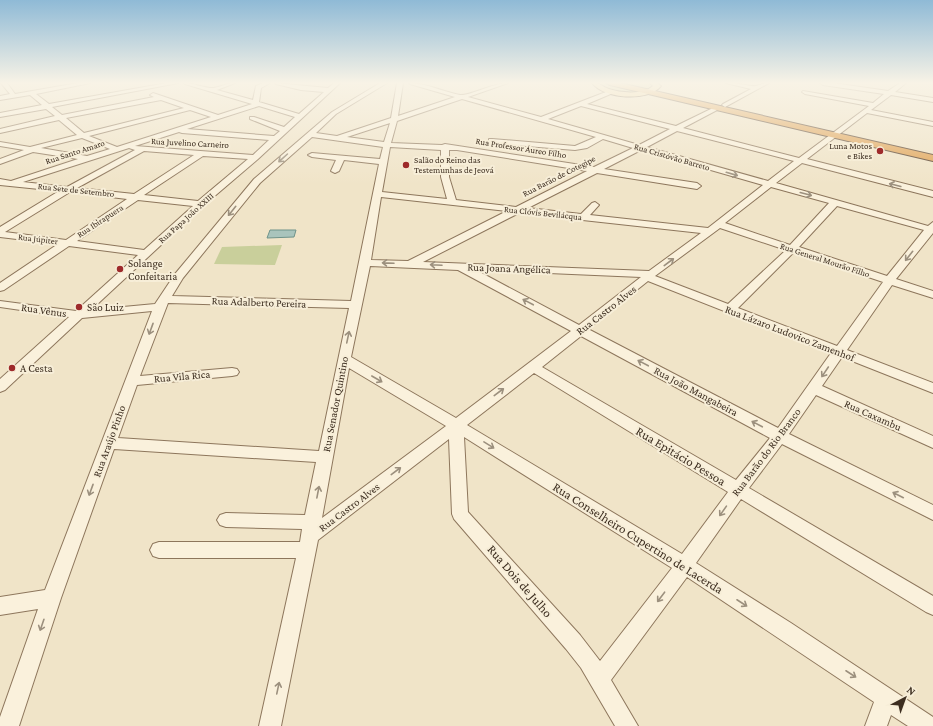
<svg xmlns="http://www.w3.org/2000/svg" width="933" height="726" font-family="'Crimson Pro',serif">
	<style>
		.green { fill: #c9cf9b }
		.water { fill: #a9c4bc; stroke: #6f938a }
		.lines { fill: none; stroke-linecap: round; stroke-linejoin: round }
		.minor-casing { stroke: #8d765c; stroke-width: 2 }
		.major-casing { stroke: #5b4430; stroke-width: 2 }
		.highway-casing { stroke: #5b4430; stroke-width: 2 }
		.minor { fill: #faf1dc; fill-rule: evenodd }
		.major { fill: #f3d9a0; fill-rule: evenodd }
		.highway { fill: #e0a458; fill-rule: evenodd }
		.oneway { stroke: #9c907e }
		.poi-dot { fill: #9e2a2b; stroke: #f7eed8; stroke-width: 1.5 }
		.labels { text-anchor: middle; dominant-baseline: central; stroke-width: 4; stroke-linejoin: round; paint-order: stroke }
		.far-street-label { font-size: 9px; fill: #3d2e20; stroke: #f7eed8 }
		.far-poi-label { font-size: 9px; fill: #3d2e20; stroke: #f7eed8; text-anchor: end }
		.poi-label { font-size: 11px; fill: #3d2e20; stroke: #f7eed8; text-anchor: start }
		.street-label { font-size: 11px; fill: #3d2e20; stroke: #f7eed8 }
		.near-street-label { font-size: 13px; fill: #3d2e20; stroke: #f7eed8 }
	</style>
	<rect width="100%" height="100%" fill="#f0e4c8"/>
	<!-- green -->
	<g class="green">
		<polygon points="596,83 653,83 656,85 648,92 621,93 596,85"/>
		<polygon points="282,245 275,265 214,264 222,247"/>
	</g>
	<!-- water -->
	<polygon class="water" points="270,230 296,230 294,237 267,238"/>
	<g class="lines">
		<defs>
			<g id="minor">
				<path d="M1 83H7L15 94 78 83H90L36 94 49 104 167 83H178L52 107 62 115 154 97 150 95 153 93 218 115 252 104 185 84 184 83C193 83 201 87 210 88 217 89 226 83 235 83L217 90 253 100 256 86 263 83H270L261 88 259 102 299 114 324 92 301 90 276 84 275 83 328 88 334 83H340L258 159 203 206 91 310 155 304 175 274 254 179 332 112 380 83H387L336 114 316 133 337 136 391 118 397 83H403L398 116 455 97 410 84 409 83C427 83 443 92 460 95 470 96 493 83 508 83L468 97 541 117 611 90 614 92 613 93 587 104 676 126 717 106 719 107V109L683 128 799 158 869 106 805 94 802 92 803 91 873 103 884 94 823 85 820 83H833L888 91 900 83H906L895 92 933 98V102L891 95 871 110 933 122V126L867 113 807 159 933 191V197L802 163 776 183 928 226 933 222V233L896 279 933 291V298L892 285 847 350 933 383V393L842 357 822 386 933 436V448L816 395 789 434 933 505V520L782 444 749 488 933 596V615L926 612 741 499 696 563 791 623 933 717V726H908L891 715 887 726H865L874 702 687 577 611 680 638 726H615L581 668 566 649 454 519 452 514 449 439 318 540 281 726H259L296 558H159L153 556 150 550 153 544 159 542H300L302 529 226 527 220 525 217 520 220 515 226 513 305 515 316 462 114 449 61 598 19 726H0V717L38 609 0 615V597L45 590 152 311 82 318 5 390 0 392V379L69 317 0 307V301L76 311 138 255 69 246 4 290 0 291V283L58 244 0 237V227L59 191 0 185V179L11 181 78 159 33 152 0 164V159L24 150 0 146V142L30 147 77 135 59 120 0 133V129L55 116 46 109 0 117V113L42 105 30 95 0 100V96L10 94ZM462 99 596 137 575 146 492 139H489V143L575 150 587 148 603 139 633 148 594 167 445 144 442 145 391 143 397 121ZM161 100 184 108 84 133 66 118ZM259 106 295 117 284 127 254 117H250V119L280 131 274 136 187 129ZM581 106 670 129 639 145 548 119ZM190 110 211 117 117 147 89 136ZM390 123 384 142 347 137ZM677 131 794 161 768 181 647 147ZM179 132 182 133 269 140 253 155 135 146ZM312 137 383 147 380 159 312 153 308 155 312 157 336 160 331 171 335 173 339 171 344 160 379 164 351 301 172 296 183 278 260 183ZM82 138 110 149 87 156 41 148ZM390 147 441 150V177L447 199 382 192ZM129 148 135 150 67 187 23 182ZM449 150H457L587 171 516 207 456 200 449 177ZM641 150 763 185 708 228 590 215 599 205 595 202 592 203 581 214 528 208 597 173 697 189 701 186 697 183 604 169ZM144 151 194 155 134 194 77 188ZM203 156 248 159 198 201 144 195ZM771 187 829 203 790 245 725 223ZM70 192 127 199 66 240 5 232ZM381 197 507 211 408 261 371 260ZM138 200 193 206 144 250 77 241ZM837 206 924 230 887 276 799 247ZM519 213 701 233 649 271 423 262ZM720 228 786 250 728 304 655 276ZM794 252 883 282 837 346 738 308ZM370 266 458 270 571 331 456 418 351 357ZM476 270 641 277 579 325ZM648 281 831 353 778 428 588 329ZM168 303 349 308 319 451 118 438 137 385 232 376 237 375 239 372 237 369 232 368 140 376ZM581 336 770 438 736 480 542 367ZM349 368 446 426 322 518ZM534 373 728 492 682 554 467 425ZM464 437 672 568 600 661 580 635 468 512Z"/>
				<path d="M726 83C735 82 750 87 756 86 761 85 763 83 769 83L725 107 722 105 723 104 751 89Z"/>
			</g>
			<path id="major" d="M592 83C600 82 602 87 609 89 621 93 643 95 653 86L650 83H657L661 86C648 102 604 99 592 83Z"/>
			<polygon id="highway" points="606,83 620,83 933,155 933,161 610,85"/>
		</defs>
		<!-- minor casing -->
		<use href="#minor" class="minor-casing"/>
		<!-- major casing -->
		<use href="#major" class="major-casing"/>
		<!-- highway casing -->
		<use href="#highway" class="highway-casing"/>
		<!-- minor -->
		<use href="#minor" class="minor"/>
		<!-- major -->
		<use href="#major" class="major"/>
		<!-- highway -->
		<use href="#highway" class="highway"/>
	</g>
	<!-- one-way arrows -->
	<defs><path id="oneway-shaft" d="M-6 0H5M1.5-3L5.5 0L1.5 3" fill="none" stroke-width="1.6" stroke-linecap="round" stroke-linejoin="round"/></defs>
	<g class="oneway">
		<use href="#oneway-shaft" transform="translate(283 158) rotate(138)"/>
		<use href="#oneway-shaft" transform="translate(732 174) rotate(16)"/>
		<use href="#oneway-shaft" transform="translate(895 185) rotate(-166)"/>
		<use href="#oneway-shaft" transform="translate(806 194) rotate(15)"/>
		<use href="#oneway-shaft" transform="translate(232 211) rotate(129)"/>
		<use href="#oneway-shaft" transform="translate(909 256) rotate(128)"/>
		<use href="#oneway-shaft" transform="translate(669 262) rotate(-37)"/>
		<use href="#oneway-shaft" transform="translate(388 263) rotate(-178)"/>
		<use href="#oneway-shaft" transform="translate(436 265) rotate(-177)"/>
		<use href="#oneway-shaft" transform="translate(528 302) rotate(-152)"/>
		<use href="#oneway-shaft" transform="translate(151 329) rotate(110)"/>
		<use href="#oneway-shaft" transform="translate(348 337) rotate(-78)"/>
		<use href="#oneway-shaft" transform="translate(643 363) rotate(-152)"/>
		<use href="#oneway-shaft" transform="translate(825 372) rotate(124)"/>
		<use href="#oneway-shaft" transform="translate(377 379) rotate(30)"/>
		<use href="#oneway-shaft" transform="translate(499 392) rotate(-37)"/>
		<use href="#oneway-shaft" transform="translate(757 424) rotate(-152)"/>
		<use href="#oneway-shaft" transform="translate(489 445) rotate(32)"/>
		<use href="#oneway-shaft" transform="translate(396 471) rotate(-37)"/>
		<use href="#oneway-shaft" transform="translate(91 490) rotate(110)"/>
		<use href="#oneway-shaft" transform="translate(318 492) rotate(-79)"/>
		<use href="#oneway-shaft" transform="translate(898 495) rotate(-153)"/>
		<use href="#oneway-shaft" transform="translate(723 511) rotate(125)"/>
		<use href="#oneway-shaft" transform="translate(661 597) rotate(127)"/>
		<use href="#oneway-shaft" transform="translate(742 603) rotate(33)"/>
		<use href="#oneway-shaft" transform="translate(42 625) rotate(109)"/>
		<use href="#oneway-shaft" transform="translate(851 674) rotate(33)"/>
		<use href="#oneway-shaft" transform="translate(278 688) rotate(-78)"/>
	</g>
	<!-- sky -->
	<linearGradient id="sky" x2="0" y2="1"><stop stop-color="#8fbad6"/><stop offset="0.45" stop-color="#f8f3e6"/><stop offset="1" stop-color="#f8f3e6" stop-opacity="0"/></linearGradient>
	<rect width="933" height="184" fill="url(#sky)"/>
	<!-- markers -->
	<g class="poi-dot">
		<circle cx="880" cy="151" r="4"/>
		<circle cx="406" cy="165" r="4"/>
		<circle cx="120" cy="269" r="4"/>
		<circle cx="79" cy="307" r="4"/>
		<circle cx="12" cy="368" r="4"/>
	</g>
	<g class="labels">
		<!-- far-street labels -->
		<g class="far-street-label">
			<text transform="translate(190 143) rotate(3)">Rua Juvelino Carneiro</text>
			<text transform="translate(521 148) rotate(9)">Rua Professor Áureo Filho</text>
			<text transform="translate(75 152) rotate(-18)">Rua Santo Amaro</text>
			<text transform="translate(672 157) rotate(16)">Rua Cristóvão Barreto</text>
			<text transform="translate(559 176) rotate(-27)">Rua Barão de Cotegipe</text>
			<text transform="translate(76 190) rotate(6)">Rua Sete de Setembro</text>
			<text transform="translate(543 213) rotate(6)">Rua Clóvis Bevilácqua</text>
			<text transform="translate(186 218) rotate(-42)">Rua Papa João XXIII</text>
			<text transform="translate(100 221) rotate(-33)">Rua Ibirapuera</text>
			<text transform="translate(38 239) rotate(7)">Rua Júpiter</text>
			<text transform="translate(825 260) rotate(18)">Rua General Mourão Filho</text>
		</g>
		<!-- far-poi labels -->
		<g class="far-poi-label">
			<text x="872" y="146">Luna Motos<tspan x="872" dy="10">e Bikes</tspan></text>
			<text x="414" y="160" text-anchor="start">Salão do Reino das<tspan x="414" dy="10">Testemunhas de Jeová</tspan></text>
		</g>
		<!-- poi labels -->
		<g class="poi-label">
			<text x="128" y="263">Solange<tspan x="128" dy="13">Confeitaria</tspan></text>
			<text x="87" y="307">São Luiz</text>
			<text x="20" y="368">A Cesta</text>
		</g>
		<!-- street labels -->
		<g class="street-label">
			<text transform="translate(509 268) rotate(2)">Rua Joana Angélica</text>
			<text transform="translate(259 302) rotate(2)">Rua Adalberto Pereira</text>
			<text transform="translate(44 310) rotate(8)">Rua Vênus</text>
			<text transform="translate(606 310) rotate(-38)">Rua Castro Alves</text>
			<text transform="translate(790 333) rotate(21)">Rua Lázaro Ludovico Zamenhof</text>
			<text transform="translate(182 376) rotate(-5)">Rua Vila Rica</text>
			<text transform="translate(696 391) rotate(28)">Rua João Mangabeira</text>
			<text transform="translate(335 404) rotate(-79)">Rua Senador Quintino</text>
			<text transform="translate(873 415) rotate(24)">Rua Caxambu</text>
			<text transform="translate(109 441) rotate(-70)">Rua Araújo Pinho</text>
			<text transform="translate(766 452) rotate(-53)">Rua Barão do Rio Branco</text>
			<text transform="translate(349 507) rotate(-37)">Rua Castro Alves</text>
		</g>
		<!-- near-street labels -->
		<g class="near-street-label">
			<text transform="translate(681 456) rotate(31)">Rua Epitácio Pessoa</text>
			<text transform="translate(638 538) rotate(32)">Rua Conselheiro Cupertino de Lacerda</text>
			<text transform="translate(520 581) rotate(49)">Rua Dois de Julho</text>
		</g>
	</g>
	<!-- north arrow -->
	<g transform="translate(905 698) rotate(41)" stroke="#f7eed8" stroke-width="3" paint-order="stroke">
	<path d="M0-3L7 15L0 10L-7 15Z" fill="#3d2e20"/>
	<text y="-6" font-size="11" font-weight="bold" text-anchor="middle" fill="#3d2e20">N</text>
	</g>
</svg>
